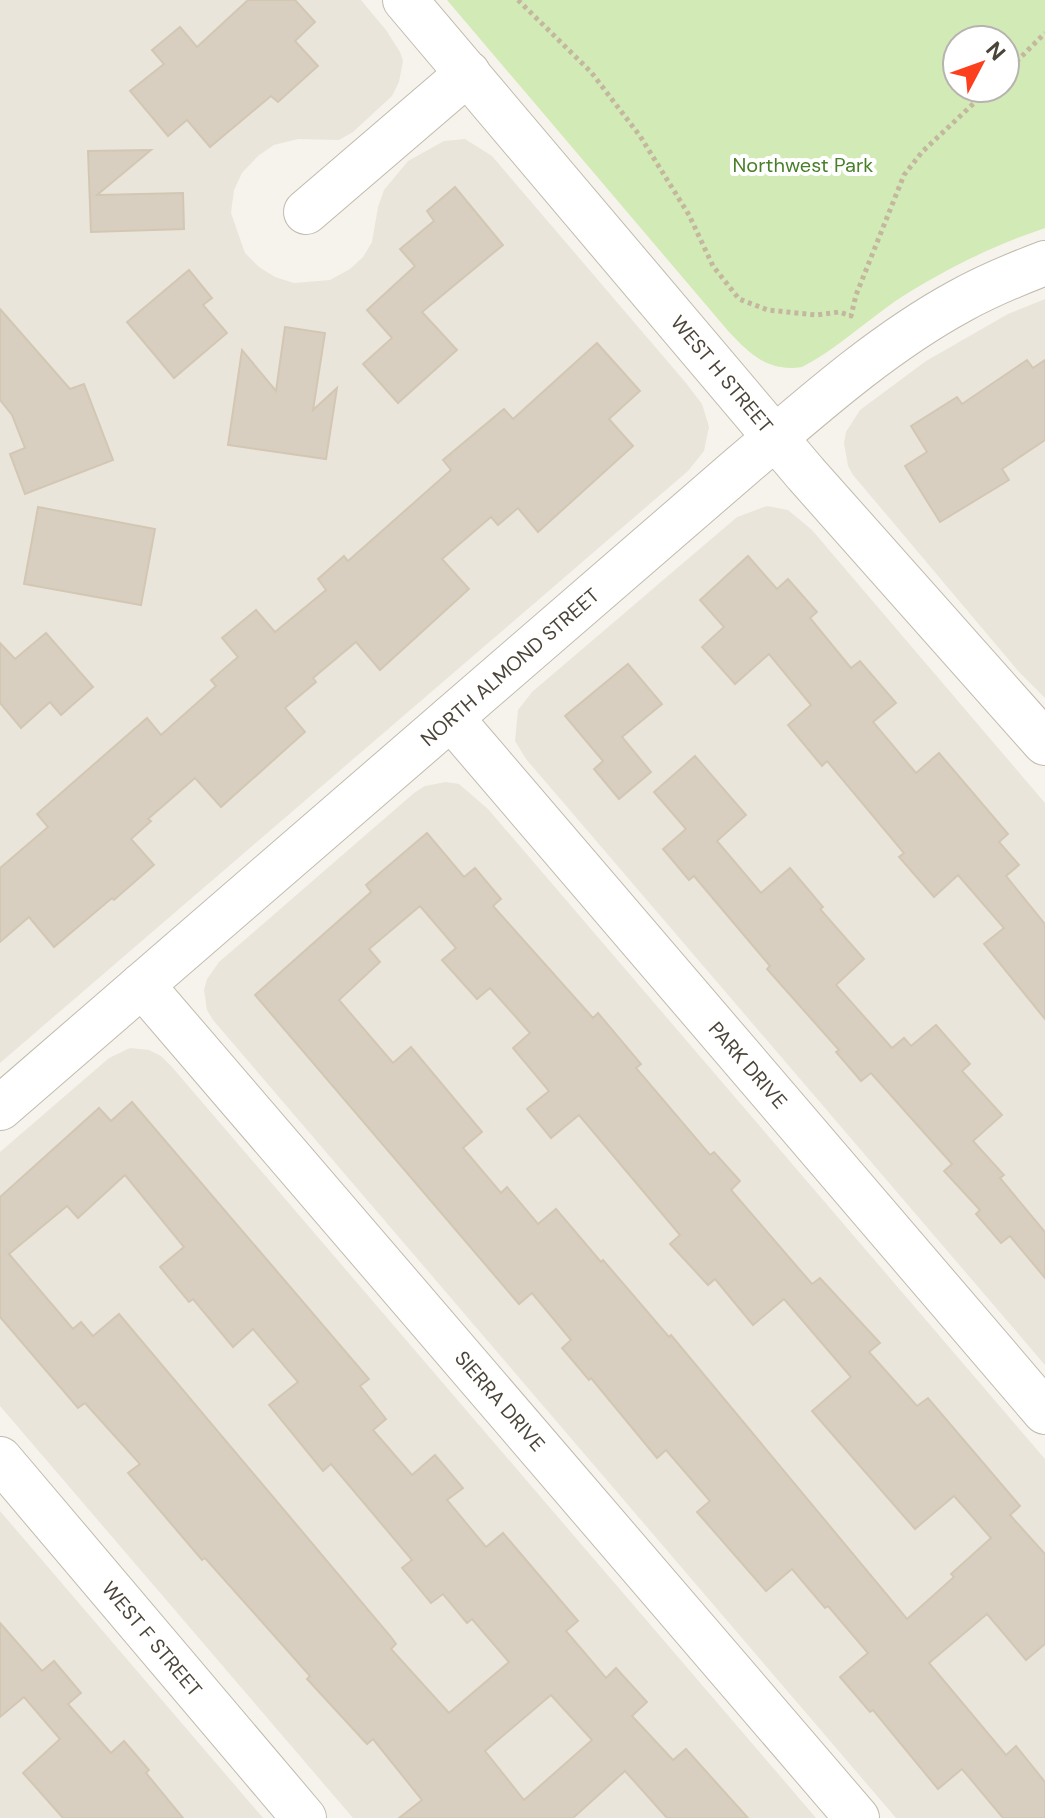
<svg xmlns="http://www.w3.org/2000/svg" width="1045" height="1818" font-family="'DM Sans',sans-serif">
	<style>
		.residential { fill: #eae5da }
		.green { fill: #d2eab5; fill-rule: evenodd }
		.building { fill: #d8cfc1; stroke: #d3c7b4; stroke-width: 2; fill-rule: evenodd }
		.lines { fill: none; stroke-linecap: round; stroke-linejoin: round }
		.minor-casing { stroke: #c2bbae; stroke-width: 46 }
		.path { stroke: #c4b79f; stroke-width: 5; stroke-dasharray: 4 4; stroke-linecap: butt }
		.minor { stroke: #fff; stroke-width: 44 }
		.labels { text-anchor: middle; dominant-baseline: central; stroke-width: 8; stroke-linejoin: round; paint-order: stroke }
		.park-label { font-size: 20px; fill: #4a7f2a; stroke: #fff }
		.street-label { font-size: 20px; fill: #4b4439; stroke: #fff }
	</style>
	<rect width="100%" height="100%" fill="#f6f3ec"/>
	<!-- residential -->
	<g class="residential">
		<polygon points="0,0 361,0 386,30 400,52 403,61 399,82 392,96 353,132 339,140 298,139 274,145 258,156 242,173 234,190 231,213 245,253 259,267 275,277 294,283 330,280 350,269 363,257 372,242 378,207 384,190 408,161 444,141 465,139 492,156 686,383 702,404 709,427 704,451 688,471 0,1063"/>
		<polygon points="1045,299 1045,698 1020,673 853,475 848,466 844,443 846,432 860,410 926,361 1008,314"/>
		<polygon points="767,506 788,510 812,530 1045,803 1045,1365 526,759 515,741 518,710 532,692 737,517"/>
		<polygon points="446,782 459,784 488,809 1045,1459 1045,1818 896,1818 213,1020 207,1010 204,990 207,979 219,962 414,793 425,786"/>
		<polygon points="130,1048 149,1050 161,1056 172,1067 816,1818 353,1818 0,1406 0,1152 109,1058"/>
		<polygon points="0,1511 263,1818 0,1818"/>
	</g>
	<!-- green -->
	<path class="green" d="M447 0H1045V228C992 246 941 271 894 302 864 323 835 350 802 367 768 372 751 355 729 332ZM957 40H1005V88H957Z"/>
	<!-- building -->
	<g class="building">
		<polygon points="248,0 295,0 315,22 295,41 318,66 278,102 271,96 210,147 187,120 168,136 130,91 164,64 152,50 180,27 197,47"/>
		<polygon points="151,150 97,195 183,193 184,229 91,232 88,151"/>
		<polygon points="455,187 503,245 422,312 457,350 398,403 363,364 392,338 367,310 415,266 400,249 434,221 427,211"/>
		<polygon points="189,270 212,298 203,305 227,333 174,378 127,322"/>
		<polygon points="0,309 70,389 84,384 113,460 25,494 10,454 25,448 12,415 0,400"/>
		<polygon points="285,327 325,333 313,410 337,388 326,459 228,445 242,350 276,391"/>
		<polygon points="597,343 640,391 609,419 633,446 538,532 518,508 498,525 491,517 442,559 469,589 380,670 356,642 313,678 316,682 285,708 305,732 221,807 195,778 148,819 151,821 131,839 154,865 114,900 112,898 54,947 29,917 0,942 0,868 48,827 37,814 147,718 161,735 216,686 211,680 238,657 222,638 256,610 275,632 326,590 318,579 344,556 348,561 451,470 443,460 504,409 513,419"/>
		<polygon points="1027,360 1033,368 1045,360 1045,440 1002,469 1009,480 940,522 905,466 927,452 911,426 957,397 962,404"/>
		<polygon points="38,507 155,529 141,605 24,584"/>
		<polygon points="748,556 777,589 788,579 817,612 810,618 851,668 860,661 896,703 873,722 916,773 939,753 1008,834 999,842 1019,865 1006,876 1045,924 1045,1019 984,944 1004,928 958,875 934,897 899,857 904,853 827,761 822,766 788,725 811,705 769,654 735,684 702,647 724,627 700,600"/>
		<polygon points="46,633 93,687 61,715 50,702 21,728 0,703 0,643 15,659"/>
		<polygon points="628,664 662,704 622,737 651,772 619,799 594,769 603,761 565,716"/>
		<polygon points="695,756 746,815 717,841 761,893 790,868 823,907 820,909 864,959 836,985 892,1048 904,1038 911,1046 936,1025 970,1064 962,1071 1002,1115 973,1141 1004,1175 1000,1178 1045,1232 1045,1278 1010,1236 1001,1243 976,1214 980,1210 944,1171 952,1164 871,1073 861,1081 836,1052 839,1050 767,969 770,966 694,876 689,880 663,849 686,829 654,792"/>
		<path d="M427 833 464 877 475 868 501 899 493 906 593 1018 598 1013 641 1064 636 1068 710 1155 714 1152 740 1181 731 1190 812 1284 820 1278 880 1343 869 1352 917 1406 928 1398 1020 1506 1010 1515 1045 1554V1644L1026 1660 987 1614 929 1663 1006 1755 1016 1746 1045 1782V1818H1003L962 1769 938 1789 873 1710 870 1712 840 1677 868 1653 828 1606 825 1608 792 1569 766 1591 697 1512 710 1501 666 1450 657 1458 591 1378 589 1380 562 1348 571 1340 532 1293 519 1304 255 995 371 892 366 885ZM420 906 456 948 442 960 477 999 490 988 530 1033 513 1048 549 1091 527 1109 551 1138 579 1115 680 1235 670 1244 708 1285 715 1279 753 1325 784 1299 851 1377 812 1411 915 1529 954 1496 991 1538 951 1574 954 1577 907 1619 671 1335 669 1337 603 1260 601 1262 556 1209 538 1224 507 1187 501 1193 463 1148 482 1132 411 1047 393 1063 339 1000 380 962 369 949Z"/>
		<path d="M132 1102 369 1379 360 1386 386 1419 373 1430 412 1475 435 1455 463 1488 447 1500 486 1547 503 1533 578 1621 566 1631 606 1678 616 1668 647 1702 632 1716 673 1760 686 1749 748 1818H667L625 1771 573 1818H399L422 1800 373 1739 367 1744 307 1679 310 1676 205 1558 202 1560 128 1473 140 1464 85 1403 78 1408 0 1317V1197L99 1108 111 1121ZM125 1175 184 1247 160 1267 189 1302 193 1299 233 1347 253 1329 298 1382 269 1405 323 1471 331 1464 412 1560 402 1568 431 1603 443 1594 467 1623 472 1619 509 1662 449 1713 391 1649 396 1644 391 1637 119 1314 93 1336 81 1322 73 1329 9 1254 67 1206 78 1218ZM551 1695 592 1740 524 1800 485 1751Z"/>
		<polygon points="0,1623 42,1671 54,1661 81,1693 68,1704 111,1753 124,1741 149,1770 146,1773 183,1818 63,1818 23,1773 60,1739 24,1697 0,1717"/>
	</g>
	<g class="lines">
		<defs>
			<g id="minor">
				<polyline points="405,0 806,474 1045,743"/>
				<polyline points="306,212 468,73"/>
				<polyline points="451,718 1045,1412"/>
				<polyline points="142,985 857,1818"/>
				<path d="M0 1108 743 465C811 407 881 344 960 301 987 286 1016 274 1045 263"/>
				<polyline points="0,1459 304,1818"/>
			</g>
		</defs>
		<!-- minor casing -->
		<use href="#minor" class="minor-casing"/>
		<!-- path -->
		<g class="path">
			<polyline points="518,0 591,72 640,136 689,215 713,266 739,299 768,310 816,315 839,312 851,316 856,295 904,175 922,152 990,88"/>
			<polyline points="1005,73 1045,33"/>
		</g>
		<!-- minor -->
		<use href="#minor" class="minor"/>
	</g>
	<g class="labels">
		<!-- park labels -->
		<g class="park-label">
			<text x="803" y="165">Northwest Park</text>
		</g>
		<!-- street labels -->
		<g class="street-label">
			<text transform="translate(722 374) rotate(50)">WEST H STREET</text>
			<text transform="translate(510 667) rotate(-41)">NORTH ALMOND STREET</text>
			<text transform="translate(748 1065) rotate(49)">PARK DRIVE</text>
			<text transform="translate(500 1401) rotate(49)">SIERRA DRIVE</text>
			<text transform="translate(152 1639) rotate(50)">WEST F STREET</text>
		</g>
	</g>
	<!-- north arrow -->
	<g transform="translate(981 64) rotate(49)"><circle r="38" fill="#ffffff" stroke="#b7b4b0" stroke-width="2"/>
	<path d="M0-6L14 30L0 20L-14 30Z" fill="#fc3f1d"/>
	<text y="-12" font-size="22" font-weight="bold" text-anchor="middle" fill="#4b4439">N</text>
	</g>
</svg>
